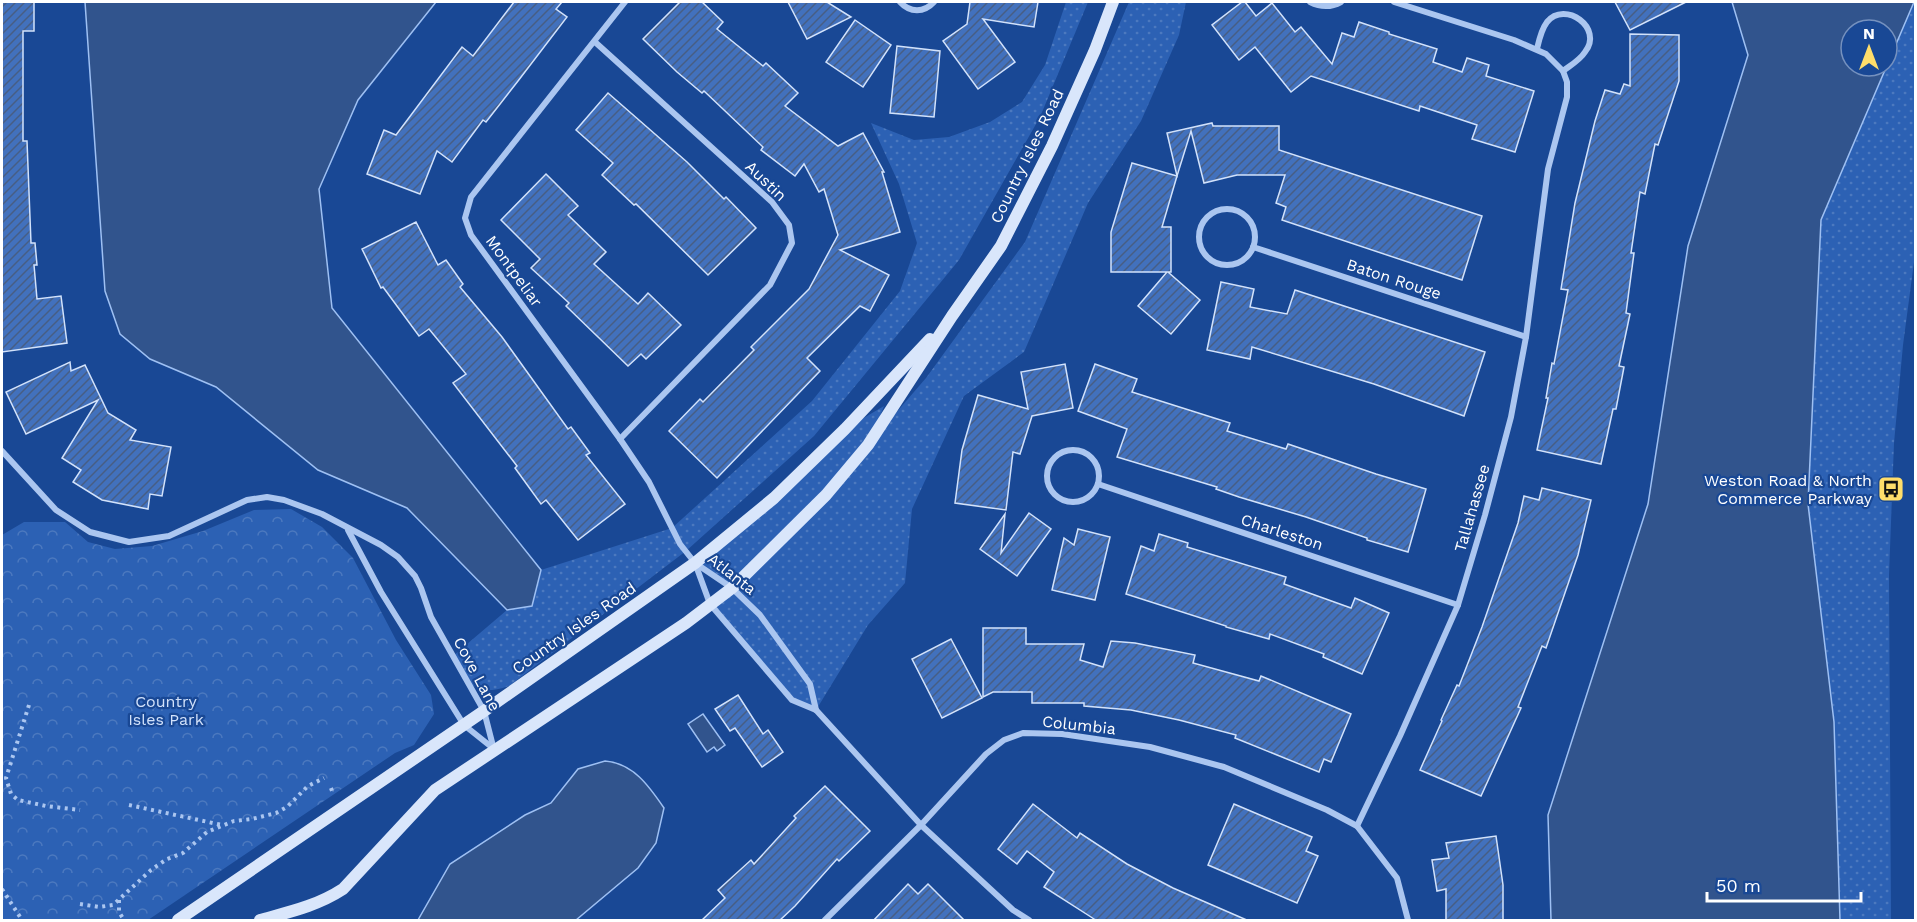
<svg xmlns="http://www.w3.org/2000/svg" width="1917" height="922" font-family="'Work Sans',sans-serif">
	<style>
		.grass { fill: url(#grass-dots) }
		.park { fill: url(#park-crowns) }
		.water { fill: #31548d; stroke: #9ec0f3; stroke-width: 1.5; fill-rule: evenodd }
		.building { fill: url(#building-hatch); stroke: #d2e2fb; stroke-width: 1.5 }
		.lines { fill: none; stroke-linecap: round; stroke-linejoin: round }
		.path { stroke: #abc6f0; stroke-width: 4; stroke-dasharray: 3 4.5; stroke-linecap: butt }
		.street { stroke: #abc6f0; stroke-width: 6 }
		.secondary { stroke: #d9e6fb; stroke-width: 12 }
		.labels { text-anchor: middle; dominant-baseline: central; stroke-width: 4.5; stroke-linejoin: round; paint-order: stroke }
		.street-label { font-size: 16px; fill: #fff; stroke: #194895 }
		.poi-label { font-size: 16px; fill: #fff; stroke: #194895; text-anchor: end }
		.park-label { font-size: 16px; fill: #d2e2fb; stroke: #194895 }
	</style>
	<defs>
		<pattern id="grass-dots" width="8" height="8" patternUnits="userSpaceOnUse" patternTransform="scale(1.5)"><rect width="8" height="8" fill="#2c61b4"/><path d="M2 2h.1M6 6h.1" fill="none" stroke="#4c79bf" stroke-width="1.8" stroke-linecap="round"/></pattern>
		<pattern id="park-crowns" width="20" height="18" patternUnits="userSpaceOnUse" patternTransform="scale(1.5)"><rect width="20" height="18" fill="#2c61b4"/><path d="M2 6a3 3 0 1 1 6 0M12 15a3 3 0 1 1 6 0" fill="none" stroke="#4c79bf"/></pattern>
		<pattern id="building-hatch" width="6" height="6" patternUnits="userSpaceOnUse" patternTransform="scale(1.5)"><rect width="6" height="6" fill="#4271bd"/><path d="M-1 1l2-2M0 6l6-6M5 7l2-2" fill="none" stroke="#475e84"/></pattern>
	</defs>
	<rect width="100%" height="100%" fill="#194895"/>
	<!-- grass -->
	<g class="grass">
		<path d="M1066 2H1088L1040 117 959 260 814 436 686 551 509 686C473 698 469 684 453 656L507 610 532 606 541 570 672 528 812 401 900 291 917 243 899 184 871 123 914 140 949 137 990 122 1022 102 1045 65Z"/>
		<polygon points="1129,2 1186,2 1179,35 1141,121 1088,203 1024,352 964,396 912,509 905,583 868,625 816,710 792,700 710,604 732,588 695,563 845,429 884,406 870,443 926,378 1025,242"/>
		<polygon points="1910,2 1915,2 1916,247 1903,345 1894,443 1889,575 1891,920 1840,920 1834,722 1808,504 1821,220 1884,66 1887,66"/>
	</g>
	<!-- park -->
	<polygon class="park" points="291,509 322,527 353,558 396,640 431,695 434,714 414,745 395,753 148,920 2,920 2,535 24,522 65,522 88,542 115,549 152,546 203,531 254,510"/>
	<!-- water -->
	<g class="water">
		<polygon points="85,2 436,2 358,100 319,189 332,308 541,570 532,606 507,610 407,508 318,470 216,387 150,359 120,334 105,291"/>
		<path d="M1732 2H1914L1821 220 1808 504 1834 722 1840 920H1551L1548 815 1648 504 1688 246 1748 55ZM1851 30H1887V66H1851Z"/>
		<polygon points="703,714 725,745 717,751 714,747 707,752 688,724"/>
		<path d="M605 761C633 763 649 786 664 808L656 843 638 868 576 920H418L450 864 525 815 551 803 578 769Z"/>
	</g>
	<!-- building -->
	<g class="building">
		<polygon points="2,2 34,2 34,31 23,31 23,141 27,141 31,243 35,243 37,265 34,265 37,299 61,296 67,343 2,352"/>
		<polygon points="514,2 562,2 556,9 567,17 518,81 486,122 483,120 452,162 437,151 420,194 367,174 384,130 396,135 462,47 473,56"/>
		<polygon points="680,2 702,2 723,22 717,29 763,66 766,63 798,93 785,106 838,146 863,133 884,172 882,172 900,232 840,250 889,275 870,311 860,306 807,358 820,371 717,478 669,431 700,399 703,402 754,350 751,347 809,289 838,235 824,189 819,192 804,164 795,176 761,150 763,147 704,91 702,93 677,72 643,39"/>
		<polygon points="788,2 827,2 851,17 807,39"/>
		<polygon points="970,2 1038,2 1034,27 983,19 1015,62 978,89 943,41 967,24"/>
		<polygon points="1242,2 1245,2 1256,16 1272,3 1295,32 1301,27 1332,64 1342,33 1354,37 1359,22 1389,32 1389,34 1437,49 1433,62 1462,72 1467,58 1489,65 1486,76 1534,91 1515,152 1472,139 1477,125 1420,106 1419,111 1311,76 1291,92 1255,47 1239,60 1212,25"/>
		<polygon points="1615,2 1686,2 1630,30"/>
		<polygon points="855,20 891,45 863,87 826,62"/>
		<polygon points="1630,34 1679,35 1679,81 1658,145 1655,144 1645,194 1640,192 1631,253 1634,253 1626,313 1630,314 1619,366 1624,367 1616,409 1613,409 1601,464 1537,450 1548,398 1546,398 1552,363 1554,364 1568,290 1561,289 1575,203 1595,121 1605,90 1620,94 1624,84 1630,86"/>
		<polygon points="897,46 940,51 934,117 890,113"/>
		<polygon points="608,93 687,162 724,199 726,197 756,228 708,275 636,204 634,205 602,175 613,163 576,130"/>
		<polygon points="1212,123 1213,126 1279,126 1279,150 1482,216 1462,280 1282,220 1286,207 1276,203 1285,175 1237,175 1204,183 1191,131 1177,176 1167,133"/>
		<polygon points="1132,163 1177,176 1162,227 1171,227 1171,272 1168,272 1200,300 1171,334 1138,306 1167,272 1111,272 1111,232"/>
		<polygon points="546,174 578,206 568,215 606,252 594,264 638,304 648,293 681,325 646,359 641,354 628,366 566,306 569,303 531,268 540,259 501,220"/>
		<polygon points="416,222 438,265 446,260 463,284 460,287 502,337 568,429 571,427 590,453 586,455 625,504 578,540 546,500 541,504 515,468 517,466 453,383 466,374 429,329 419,336 383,287 381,288 362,249"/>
		<polygon points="1221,282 1254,289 1250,307 1287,314 1295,290 1485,352 1464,416 1374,384 1252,347 1250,359 1207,350"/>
		<polygon points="70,362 71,371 85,365 108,413 136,430 130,440 171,447 162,496 150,494 148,509 102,500 73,482 81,470 62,458 98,400 26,434 6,392"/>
		<polygon points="1065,364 1073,408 1032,416 1020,454 1013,452 1006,510 955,503 962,450 978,395 1028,409 1021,372"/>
		<polygon points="1095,364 1137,379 1132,392 1230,423 1227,431 1286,449 1288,444 1376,474 1426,489 1408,552 1367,540 1367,538 1306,517 1239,497 1216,489 1217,487 1117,457 1127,429 1078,411"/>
		<polygon points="1542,488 1591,500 1578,555 1546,648 1542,646 1518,707 1521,708 1481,796 1420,770 1442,721 1441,720 1457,685 1459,686 1482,627 1518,523 1524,496 1539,500"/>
		<polygon points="1029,513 1051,529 1017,576 980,549 1005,514 1001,553"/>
		<polygon points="1078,529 1110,537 1095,600 1052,590 1064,538 1074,545"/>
		<polygon points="1159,534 1188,543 1187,547 1286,577 1284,584 1351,608 1355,598 1389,613 1362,674 1323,657 1324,654 1270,634 1269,639 1226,627 1226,626 1126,594 1141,546 1154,551"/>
		<polygon points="983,628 1026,628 1026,644 1084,644 1080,660 1103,667 1111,641 1135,643 1195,655 1193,663 1259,681 1261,676 1351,714 1331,762 1324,759 1319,772 1235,738 1236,735 1179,720 1131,710 1084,706 1084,703 1032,703 1032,692 993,692 983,697"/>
		<polygon points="951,639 982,698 942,718 912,659"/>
		<polygon points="738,695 763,734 768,730 783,752 762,767 735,728 730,731 715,709"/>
		<polygon points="825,786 870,831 839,861 837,859 795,906 779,921 701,921 725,898 718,890 751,860 754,864 796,818 794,816"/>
		<polygon points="1033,804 1077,838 1080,833 1127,864 1173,888 1249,921 1097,921 1091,917 1044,887 1054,872 1027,851 1017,864 998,849"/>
		<polygon points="1234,804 1312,837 1306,851 1318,856 1297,903 1208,865"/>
		<polygon points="1496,836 1503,885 1503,921 1446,921 1446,889 1437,891 1432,860 1449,858 1446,843"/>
		<polygon points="908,884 918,894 928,884 965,921 873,921"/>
	</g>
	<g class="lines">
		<!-- path -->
		<g class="path">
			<polyline points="29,705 6,778 11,794 18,800 46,806 80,810"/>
			<polyline points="331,788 332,791"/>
			<polyline points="129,805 222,825"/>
			<polyline points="2,889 22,920"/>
			<polyline points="119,900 119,912 124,920"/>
			<polyline points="80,904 99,907 113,905 151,870 167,859 183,853 207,832 234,821 252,819 276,813 287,807 308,786 324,778"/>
		</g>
		<!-- street -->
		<g class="street">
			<polyline points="625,2 471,197 465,218 471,235 620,439 649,482 680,544 695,563 732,588 760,615 810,684 816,710"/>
			<path d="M900 2C910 13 924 13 934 2"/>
			<path d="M1310 2C1320 7 1330 8 1341 2"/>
			<polyline points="595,42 772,202 789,225 792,243 770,285 620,439"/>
			<path d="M1537 49C1539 40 1541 30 1547 22 1565 0 1604 28 1585 52 1580 60 1571 65 1563 71"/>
			<circle cx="1227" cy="237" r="28"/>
			<polyline points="1253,247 1526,337"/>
			<circle cx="1073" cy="476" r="26"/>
			<polyline points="2,451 56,510 90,532 129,542 169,536 247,500 267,497 284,500 322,514 381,545 398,557 415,576 421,588 431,617 484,711 494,750"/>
			<polyline points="1098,484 1458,605"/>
			<polyline points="348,530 381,592 464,725 494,749"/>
			<polyline points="695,563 710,604 792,700 816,710 921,825 1013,910 1029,920"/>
			<polyline points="1357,826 1400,736 1458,605 1485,515 1511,417 1526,337 1548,169 1567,97 1567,82 1563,71 1546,54 1514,40 1394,2"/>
			<polyline points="825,920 921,825 986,754 1004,740 1023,733 1062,734 1150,747 1224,767 1327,810 1357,826 1397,878 1408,920"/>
		</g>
		<!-- secondary -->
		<g class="secondary">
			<polyline points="178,920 484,711 695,563 774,498 845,429 930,339"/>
			<path d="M260 920C289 912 317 906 343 889L435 790 686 623 732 588 826 495 868 445 952 316 1001 246 1052 146 1095 50 1113 2"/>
		</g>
	</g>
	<!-- icons -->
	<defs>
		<symbol id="bus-square" viewBox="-11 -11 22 22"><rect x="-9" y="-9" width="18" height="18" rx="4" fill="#ffdd6a" stroke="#194895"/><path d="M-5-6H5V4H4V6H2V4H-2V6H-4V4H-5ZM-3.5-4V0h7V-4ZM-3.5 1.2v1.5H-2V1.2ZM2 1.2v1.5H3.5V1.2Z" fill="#111"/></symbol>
	</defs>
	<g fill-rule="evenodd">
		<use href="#bus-square" x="1876" y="474" width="30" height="30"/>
	</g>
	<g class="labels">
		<!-- street labels -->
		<g class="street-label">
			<text transform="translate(1027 156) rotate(-64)">Country Isles Road</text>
			<text transform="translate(766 181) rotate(44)">Austin</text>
			<text transform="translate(514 271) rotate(54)">Montpeliar</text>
			<text transform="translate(1394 279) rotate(18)">Baton Rouge</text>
			<text transform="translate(1472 508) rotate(-74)">Tallahassee</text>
			<text transform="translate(1282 532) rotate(18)">Charleston</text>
			<text transform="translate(732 574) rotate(38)">Atlanta</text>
			<text transform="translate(574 628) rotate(-35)">Country Isles Road</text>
			<text transform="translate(477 674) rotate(62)">Cove Lane</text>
			<text transform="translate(1079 725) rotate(6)">Columbia</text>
		</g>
		<!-- poi labels -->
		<g class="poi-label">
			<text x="1872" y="480">Weston Road &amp; North<tspan x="1872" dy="18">Commerce Parkway</tspan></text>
		</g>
		<!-- park labels -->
		<g class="park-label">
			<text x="166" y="701">Country<tspan x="166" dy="18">Isles Park</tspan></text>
		</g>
	</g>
	<!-- border -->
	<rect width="1917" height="922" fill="none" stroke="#ffffff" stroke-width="6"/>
	<!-- north arrow -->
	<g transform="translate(1869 48)"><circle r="28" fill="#194895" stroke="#7591bf" stroke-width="1.5"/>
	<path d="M0-4.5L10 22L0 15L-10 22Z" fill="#ffdd6a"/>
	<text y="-9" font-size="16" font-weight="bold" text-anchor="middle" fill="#ffffff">N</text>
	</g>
	<!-- scale -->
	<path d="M1707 892v9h154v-9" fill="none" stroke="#ffffff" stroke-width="3"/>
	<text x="1716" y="892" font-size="18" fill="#ffffff" stroke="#194895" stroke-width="4.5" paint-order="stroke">50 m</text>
</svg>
